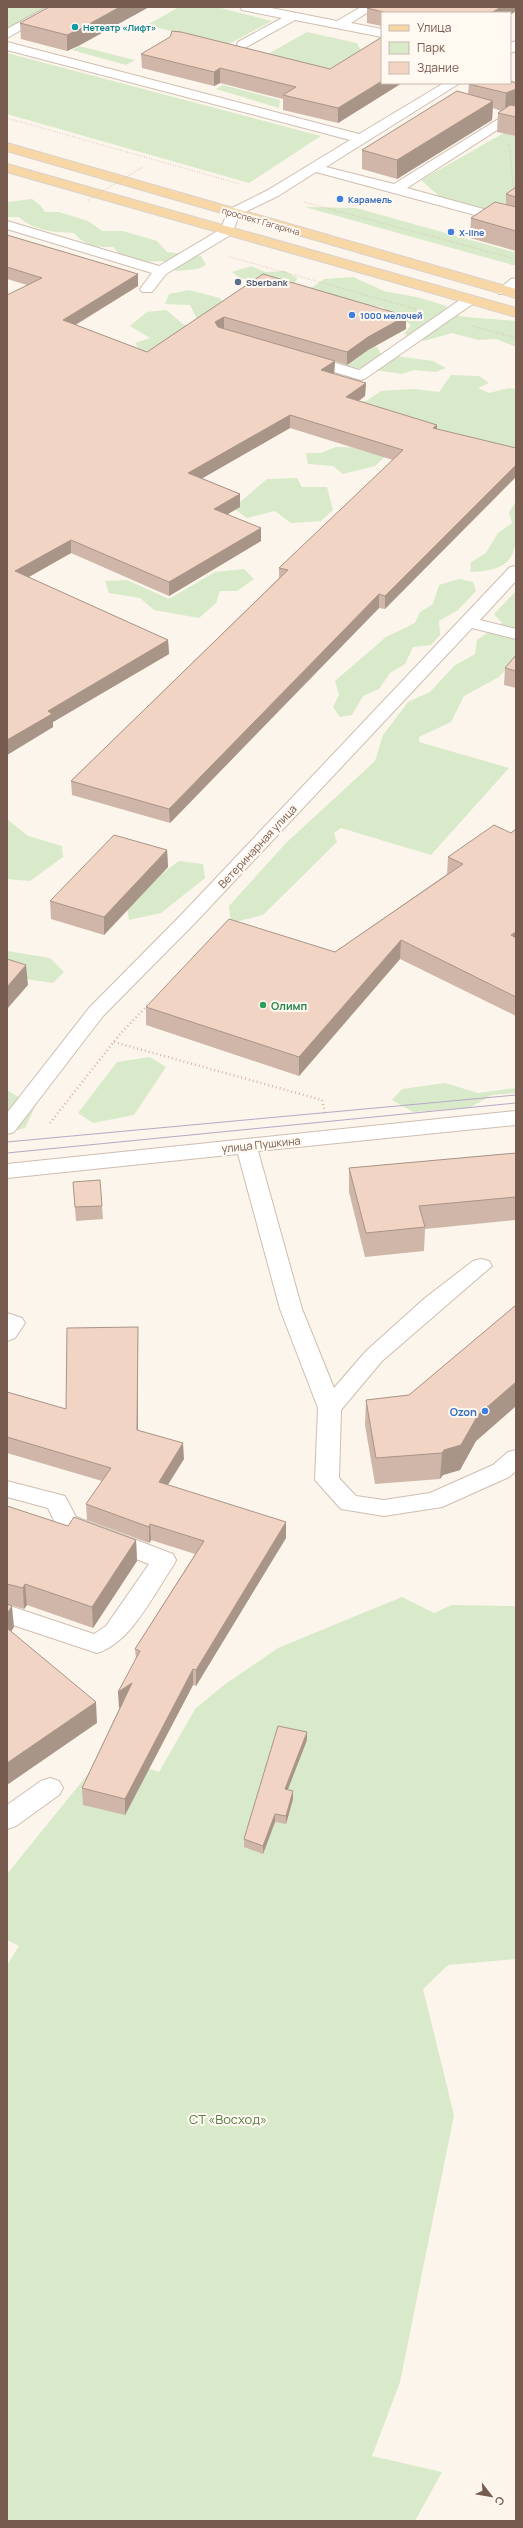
<svg xmlns="http://www.w3.org/2000/svg" width="523" height="2528" font-family="Manrope,sans-serif">
	<style>
		.green { fill: #d8eac9 }
		.lines { fill: none; stroke-linecap: round; stroke-linejoin: round }
		.minor-casing { stroke: #cfbdb0; stroke-width: 2 }
		.major-casing { stroke: #d9d1cd; stroke-width: 2 }
		.path-far1 { stroke: #d7b7a6; stroke-width: 1.5; stroke-dasharray: 0.5 2; stroke-linecap: butt }
		.path { stroke: #d7b7a6; stroke-width: 2.5; stroke-dasharray: 1 3; stroke-linecap: butt }
		.minor { fill: #fff; fill-rule: evenodd }
		.major { fill: #f8d7a7; fill-rule: evenodd }
		.tram { stroke: #b8a8c7; stroke-width: 1 }
		.path-bridge { stroke: #d7b7a6; stroke-width: 1.5; stroke-dasharray: 0.5 2; stroke-linecap: butt }
		.wall { fill: #cfb6a8 }
		.shaded-wall { fill: #a99488 }
		.building { fill: #f1d4c3; stroke: #a99488 }
		.culture-dot { fill: #0f9aa8; stroke: #fff9f2; stroke-width: 1.5 }
		.shop-dot { fill: #3f7fe0; stroke: #fff9f2; stroke-width: 1.5 }
		.service-dot { fill: #5c6f8a; stroke: #fff9f2; stroke-width: 1.5 }
		.leisure-dot { fill: #2e9e5b; stroke: #fff9f2; stroke-width: 1.5 }
		.labels { text-anchor: middle; dominant-baseline: central; stroke-width: 4; stroke-linejoin: round; paint-order: stroke }
		.far-culture-label { font-size: 9px; font-weight: bold; fill: #0d838f; stroke: #fff9f2; text-anchor: start }
		.far-shop-label { font-size: 9px; font-weight: bold; fill: #366cbe; stroke: #fff9f2; text-anchor: start }
		.far-street-label { font-size: 9px; fill: #775b4e; stroke: #fff9f2 }
		.far-service-label { font-size: 9px; font-weight: bold; fill: #4e5e75; stroke: #fff9f2; text-anchor: start }
		.street-label { font-size: 11px; fill: #775b4e; stroke: #fff9f2 }
		.leisure-label { font-size: 11px; font-weight: bold; fill: #27864d; stroke: #fff9f2; text-anchor: start }
		.shop-label { font-size: 11px; font-weight: bold; fill: #366cbe; stroke: #fff9f2; text-anchor: end }
		.near-park-label { font-size: 13px; fill: #587d46; stroke: #fff9f2 }
	</style>
	<rect width="100%" height="100%" fill="#fcf5eb"/>
	<!-- green -->
	<g class="green">
		<polygon points="7,7 45,7 7,28"/>
		<polygon points="179,7 217,7 272,21 227,45 147,25"/>
		<polygon points="307,32 357,43 363,55 335,71 268,54"/>
		<polygon points="79,46 135,60 126,65 72,50"/>
		<polygon points="7,53 321,136 249,183 7,114"/>
		<polygon points="223,85 280,100 279,108 216,89"/>
		<polygon points="516,126 516,223 439,196 421,180"/>
		<path d="M32 199 41 206 45 212H59L88 221 102 231H123L157 241 167 252 201 256 206 265 198 269 176 271 163 261 143 262 120 255 113 247C95 247 86 247 74 233 54 232 34 231 19 217H7V202Z"/>
		<polygon points="305,207 356,208 514,252 516,250 516,266"/>
		<polygon points="251,266 265,272 285,271 297,278 294,286 240,278 232,272"/>
		<polygon points="353,277 384,291 421,298 446,306 445,313 466,317 516,321 516,347 496,339 478,340 452,333 424,341 404,334 411,325 382,307 323,299 308,290 324,279"/>
		<polygon points="189,290 220,298 224,306 237,349 141,352 135,343 150,338 130,326 147,312 166,310 184,325 199,323 190,305 165,304 169,294"/>
		<polygon points="318,328 377,347 381,354 433,361 446,368 436,372 414,370 402,374 360,368 340,372 295,339"/>
		<polygon points="451,375 479,376 489,383 478,388 489,393 509,388 516,389 516,463 335,401 366,401 381,391 414,389 439,392"/>
		<polygon points="336,447 376,448 388,454 375,466 343,474 333,466 308,464 306,453 321,453"/>
		<polygon points="297,478 302,487 327,487 333,510 321,521 291,523 275,511 247,518 233,508 267,479"/>
		<path d="M516 501C516 546 523 571 470 572L471 562 486 553 498 533 512 523 509 512Z"/>
		<polygon points="244,569 254,579 237,591 220,591 216,603 199,618 154,610 140,598 109,593 105,581 127,580 169,599 215,572"/>
		<polygon points="459,579 473,582 476,591 458,610 439,621 440,635 431,645 413,647 405,664 390,673 379,689 363,696 352,715 340,717 333,707 339,695 335,681 386,637 415,623 420,612 433,604 439,585"/>
		<polygon points="516,591 516,659 499,677 464,696 451,722 419,737 419,742 509,768 431,855 341,828 334,833 337,842 263,915 231,923 229,906 286,843 375,761 383,735 408,702 430,692 454,666 475,654 477,640 502,623 494,614"/>
		<polygon points="7,819 28,836 62,846 63,857 30,881 7,879"/>
		<polygon points="179,861 203,864 205,878 161,913 129,920 126,900"/>
		<polygon points="7,951 50,958 64,972 53,983 13,977 7,973"/>
		<polygon points="150,1057 166,1067 134,1115 93,1123 78,1113 117,1062"/>
		<polygon points="445,1083 478,1093 516,1088 516,1093 492,1095 469,1108 413,1112 392,1100 402,1089"/>
		<polygon points="7,1090 35,1107 25,1128 7,1133"/>
		<polygon points="402,1597 434,1613 452,1605 516,1606 516,1959 448,1965 423,1989 454,2115 400,2382 372,2456 442,2472 415,2521 7,2521 7,1965 19,1946 7,1940 7,1874 105,1753 159,1772 195,1709 224,1685 278,1648"/>
	</g>
	<g class="lines">
		<defs>
			<g id="minor">
				<polygon points="47,7 62,7 7,38 7,29"/>
				<polygon points="240,7 266,7 337,21 361,7 376,7 351,23 382,29 382,37 295,20 243,49 237,45 238,42 282,18 242,10"/>
				<polygon points="516,41 516,51 510,53 510,43"/>
				<polygon points="7,42 359,134 444,83 460,83 326,167 394,184 516,108 516,118 407,188 516,218 516,226 316,172 278,196 239,215 232,234 166,274 152,292 142,292 140,289 152,273 7,229 7,221 159,266 221,229 228,210 268,190 350,140 7,50"/>
				<polygon points="516,278 516,289 509,294 499,294 497,291 511,279"/>
				<polygon points="469,296 476,300 474,303 366,378 361,380 301,362 298,359 306,354 359,370 464,297"/>
				<polygon points="516,566 516,581 480,620 516,629 516,639 472,628 196,922 103,1016 14,1132 7,1134 7,1113 89,1008 182,914 510,567"/>
				<polygon points="516,1111 516,1125 258,1151 302,1309 334,1388 366,1351 425,1298 473,1261 481,1259 489,1261 492,1266 382,1361 341,1410 339,1478 356,1496 384,1500 430,1493 493,1465 508,1452 516,1450 516,1471 509,1477 442,1507 384,1516 341,1509 315,1480 318,1408 280,1309 238,1154 7,1178 7,1164"/>
				<polygon points="7,1313 22,1318 25,1323 15,1338 7,1341"/>
				<path d="M7 1481 65 1496 76 1517 173 1554 176 1560 173 1566C153 1595 131 1643 97 1653L7 1623V1605L94 1634 106 1626 149 1564 58 1529 48 1508 7 1497Z"/>
				<polygon points="50,1778 59,1781 63,1788 59,1795 16,1826 7,1829 7,1805 41,1781"/>
			</g>
			<g id="major">
				<polygon points="7,143 516,289 516,298 7,151"/>
				<polygon points="7,164 516,308 516,317 7,172"/>
			</g>
		</defs>
		<!-- minor casing -->
		<use href="#minor" class="minor-casing"/>
		<!-- major casing -->
		<use href="#major" class="major-casing"/>
		<!-- path-far1 -->
		<g class="path-far1">
			<polyline points="7,118 240,184"/>
			<polyline points="509,144 514,191"/>
			<polyline points="304,202 516,259"/>
			<polyline points="230,257 416,309"/>
			<polyline points="472,326 516,338"/>
		</g>
		<!-- path -->
		<g class="path">
			<polyline points="114,1042 322,1100 325,1113"/>
			<polyline points="50,1123 120,1034 148,1005"/>
		</g>
		<!-- minor -->
		<use href="#minor" class="minor"/>
		<!-- major -->
		<use href="#major" class="major"/>
		<!-- tram -->
		<g class="tram">
			<polyline points="7,1142 516,1095"/>
			<polyline points="7,1153 516,1103"/>
		</g>
		<!-- path-bridge -->
		<polyline class="path-bridge" points="88,200 143,167"/>
	</g>
	<!-- wall -->
	<g class="wall">
		<polygon points="49,7 149,7 80,45 67,51 21,39 20,23"/>
		<polygon points="367,8 516,11 510,15 510,13 382,13 382,26 367,23"/>
		<polygon points="141,54 382,83 402,83 338,123 283,110 283,99 220,83 214,86 142,68"/>
		<polygon points="516,83 516,136 497,132 498,113 501,111 493,108 492,120 397,179 362,169 362,150 468,94 469,84"/>
		<polygon points="516,187 516,251 470,238 471,218 506,205 506,194"/>
		<polygon points="7,235 138,274 138,286 76,325 147,352 263,274 406,316 406,329 368,350 347,365 335,361 334,374 366,383 365,396 359,401 437,425 385,609 379,608 170,823 72,795 71,781 279,578 279,568 393,460 290,428 202,478 240,494 240,507 228,514 261,541 169,596 71,553 28,577 168,640 169,654 53,722 53,727 7,755 27,285 7,279"/>
		<polygon points="516,655 516,688 504,685 505,668"/>
		<polygon points="516,829 516,1016 400,959 299,1076 146,1025 146,1007 335,952 447,874 448,857 511,833"/>
		<polygon points="167,850 168,867 104,935 51,919 50,901"/>
		<polygon points="516,1153 516,1220 425,1229 424,1251 365,1257 349,1192 349,1168"/>
		<polygon points="73,1182 102,1206 103,1219 76,1221"/>
		<polygon points="516,1305 516,1406 476,1441 460,1470 443,1475 440,1479 375,1484 365,1425 366,1400 409,1395"/>
		<polygon points="138,1343 138,1430 184,1459 168,1485 286,1538 196,1686 193,1685 125,1815 83,1805 82,1788 120,1707 119,1708 136,1659 135,1649 195,1554 151,1540 149,1543 87,1520 86,1504 102,1481 7,1453 7,1392 66,1409"/>
		<polygon points="7,1506 68,1526 136,1540 137,1561 93,1628 27,1605 24,1609 7,1604"/>
		<polygon points="307,1740 287,1790 293,1799 286,1824 275,1822 263,1854 244,1847 244,1839"/>
		<polygon points="515,1986 516,1986 516,1998 515,1994"/>
	</g>
	<!-- shaded-wall -->
	<g class="shaded-wall">
		<polygon points="120,7 149,7 80,45 67,51 67,35"/>
		<polygon points="501,7 516,7 516,11 510,15 510,13 491,13"/>
		<polygon points="220,68 220,83 214,86 214,72"/>
		<polygon points="382,81 382,83 402,83 338,123 338,108"/>
		<polygon points="516,89 516,107 505,111 506,93"/>
		<polygon points="493,101 492,120 397,179 397,160"/>
		<polygon points="138,274 138,286 63,332 63,320"/>
		<polygon points="406,316 406,329 368,350 347,365 347,352 368,337"/>
		<polygon points="224,317 224,330 216,335 215,322"/>
		<polygon points="335,361 334,374 321,383 321,370"/>
		<polygon points="366,383 365,396 346,410 346,397"/>
		<polygon points="290,415 290,428 189,486 188,473"/>
		<polygon points="437,425 437,438 433,428"/>
		<polygon points="516,465 516,477 385,609 385,596"/>
		<polygon points="240,494 240,507 214,522 214,509"/>
		<polygon points="261,528 261,541 169,596 169,582"/>
		<polygon points="71,540 71,553 15,585 15,571"/>
		<polygon points="379,594 379,608 170,823 169,809"/>
		<polygon points="168,640 169,654 53,722 53,727 7,755 7,740 48,711"/>
		<polygon points="167,850 168,867 104,935 104,917"/>
		<polygon points="516,932 516,949 511,935"/>
		<polygon points="401,940 400,959 299,1076 299,1057"/>
		<polygon points="26,965 28,985 7,1009 7,987"/>
		<polygon points="138,1327 138,1446 137,1430"/>
		<polygon points="516,1382 516,1406 476,1441 460,1470 443,1475 440,1479 442,1453 444,1450 478,1415"/>
		<polygon points="183,1443 184,1459 159,1498 159,1482"/>
		<polygon points="286,1522 286,1538 196,1686 196,1670"/>
		<polygon points="150,1524 151,1540 149,1543 149,1527"/>
		<polygon points="136,1540 137,1561 93,1628 92,1607"/>
		<polygon points="25,1584 27,1605 24,1609 23,1588"/>
		<polygon points="12,1606 14,1627 7,1638 7,1614"/>
		<polygon points="193,1669 193,1685 125,1815 125,1799"/>
		<polygon points="132,1683 132,1699 119,1708 118,1692"/>
		<polygon points="96,1702 97,1723 7,1785 7,1763"/>
		<polygon points="307,1732 307,1740 285,1797 285,1789"/>
		<polygon points="293,1791 293,1799 286,1824 286,1816"/>
		<polygon points="275,1814 275,1822 263,1854 263,1846"/>
	</g>
	<!-- building -->
	<g class="building">
		<polygon points="49,7 120,7 80,29 67,35 20,23"/>
		<polygon points="370,7 501,7 491,13 387,13 367,8"/>
		<polygon points="172,31 181,32 330,69 382,37 382,81 338,108 283,95 296,87 220,68 214,72 141,54 170,37"/>
		<polygon points="510,81 516,83 516,89 506,93 469,84 470,83 510,83"/>
		<polygon points="457,91 493,101 397,160 362,150"/>
		<polygon points="510,105 516,106 516,117 498,113"/>
		<polygon points="516,187 516,197 506,194"/>
		<polygon points="495,202 516,207 516,231 471,218"/>
		<polygon points="7,235 138,274 63,320 147,352 263,274 406,316 368,337 347,352 224,317 215,322 218,327 335,361 321,370 366,383 346,397 437,425 433,428 516,448 516,465 385,596 379,594 169,809 71,781 288,570 279,568 403,450 290,415 188,473 240,494 214,509 261,528 169,582 71,540 15,571 168,640 48,711 52,714 7,740 7,295 42,278 7,267"/>
		<polygon points="516,655 516,671 505,668"/>
		<polygon points="494,825 511,833 516,829 516,932 511,935 516,938 516,997 401,940 299,1057 146,1007 229,919 335,952 463,864 448,857"/>
		<polygon points="114,835 167,850 104,917 50,901"/>
		<polygon points="7,959 26,965 7,987"/>
		<polygon points="516,1153 516,1197 419,1206 425,1227 366,1233 349,1168"/>
		<polygon points="100,1180 102,1206 75,1207 73,1182"/>
		<polygon points="516,1305 516,1382 478,1415 461,1445 444,1450 442,1453 376,1458 366,1400 409,1395"/>
		<polygon points="138,1327 137,1430 183,1443 159,1482 286,1522 196,1670 193,1669 125,1799 82,1788 132,1683 118,1692 140,1651 135,1649 204,1541 150,1524 149,1527 86,1504 111,1468 7,1437 7,1392 66,1409 67,1328"/>
		<polygon points="7,1506 68,1526 74,1517 136,1540 92,1607 25,1584 23,1588 7,1584"/>
		<polygon points="7,1604 12,1606 7,1614"/>
		<polygon points="7,1628 96,1702 7,1763"/>
		<polygon points="278,1726 307,1732 285,1789 293,1791 286,1816 275,1814 263,1846 244,1839"/>
	</g>
	<!-- markers -->
	<circle class="culture-dot" cx="75" cy="27" r="4"/>
	<g class="shop-dot">
		<circle cx="340" cy="199" r="4"/>
		<circle cx="451" cy="232" r="4"/>
		<circle cx="352" cy="315" r="4"/>
		<circle cx="485" cy="1411" r="4"/>
	</g>
	<circle class="service-dot" cx="238" cy="282" r="4"/>
	<circle class="leisure-dot" cx="263" cy="1005" r="4"/>
	<g class="labels">
		<!-- far-culture labels -->
		<g class="far-culture-label">
			<text x="83" y="27">Нетеатр «Лифт»</text>
		</g>
		<!-- far-shop labels -->
		<g class="far-shop-label">
			<text x="348" y="199">Карамель</text>
			<text x="459" y="232">X-line</text>
			<text x="360" y="315">1000 мелочей</text>
		</g>
		<!-- far-street labels -->
		<g class="far-street-label">
			<text transform="translate(261 221) rotate(16)">проспект Гагарина</text>
		</g>
		<!-- far-service labels -->
		<g class="far-service-label">
			<text x="246" y="282">Sberbank</text>
		</g>
		<!-- street labels -->
		<g class="street-label">
			<text transform="translate(257 846) rotate(-47)">Ветеринарная улица</text>
			<text transform="translate(261 1144) rotate(-6)">улица Пушкина</text>
		</g>
		<!-- leisure labels -->
		<g class="leisure-label">
			<text x="271" y="1005">Олимп</text>
		</g>
		<!-- shop labels -->
		<g class="shop-label">
			<text x="477" y="1411">Ozon</text>
		</g>
		<!-- near-park labels -->
		<g class="near-park-label">
			<text x="228" y="2119">СТ «Восход»</text>
		</g>
	</g>
	<!-- border -->
	<rect width="523" height="2528" fill="none" stroke="#775b4e" stroke-width="16"/>
	<!-- legend -->
	<rect x="381" y="12" width="130" height="72" fill="#fff9f2" stroke="#c9bab0"/>
	<rect x="389" y="25" width="20" height="6" fill="#f8d7a7" stroke="#c9bab0"/>
	<text x="417" y="32" font-size="12" fill="#775b4e">Улица</text>
	<rect x="389" y="42" width="20" height="12" fill="#d8eac9" stroke="#c9bab0"/>
	<text x="417" y="52" font-size="12" fill="#775b4e">Парк</text>
	<rect x="389" y="62" width="20" height="12" fill="#f1d4c3" stroke="#c9bab0"/>
	<text x="417" y="72" font-size="12" fill="#775b4e">Здание</text>
	<!-- north arrow -->
	<g transform="translate(491 2496) rotate(121)" stroke="#fff9f2" stroke-width="3" paint-order="stroke">
	<path d="M0-3L7 15L0 10L-7 15Z" fill="#775b4e"/>
	<text y="-6" font-size="11" font-weight="bold" text-anchor="middle" fill="#775b4e">С</text>
	</g>
</svg>
